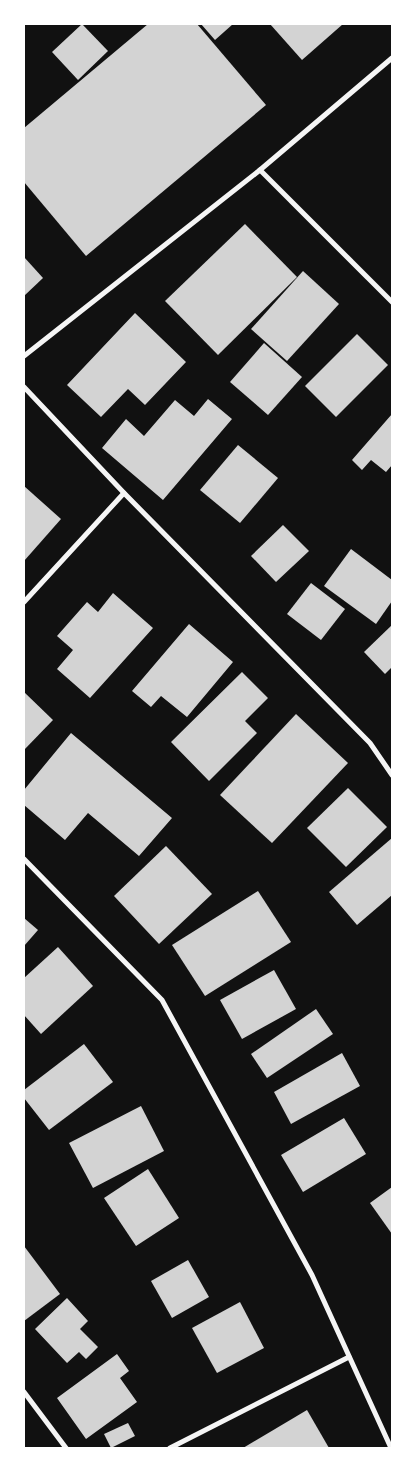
<svg xmlns="http://www.w3.org/2000/svg" width="416" height="1472" font-family="Jost,sans-serif">
	<style>
		.building { fill: #d3d3d3 }
		.lines { fill: none; stroke-linecap: round; stroke-linejoin: round }
		.minor { stroke: #f5f5f5; stroke-width: 5 }
	</style>
	<rect width="100%" height="100%" fill="#111"/>
	<!-- building -->
	<g class="building">
		<polygon points="82,24 108,51 78,80 52,52"/>
		<polygon points="148,24 197,24 266,105 86,256 24,182 24,128"/>
		<polygon points="201,24 233,24 215,40"/>
		<polygon points="270,24 343,24 302,60"/>
		<polygon points="245,224 297,277 218,355 165,301"/>
		<polygon points="24,257 43,278 24,296"/>
		<polygon points="303,271 339,304 287,361 251,329"/>
		<polygon points="135,313 186,362 145,405 128,389 101,417 67,385"/>
		<polygon points="357,334 388,365 336,417 305,386"/>
		<polygon points="264,343 302,377 268,415 230,382"/>
		<polygon points="208,399 232,419 163,500 102,448 126,419 144,436 175,400 194,416"/>
		<polygon points="392,414 392,465 386,472 371,460 362,470 352,460"/>
		<polygon points="238,445 278,478 240,523 200,490"/>
		<polygon points="24,486 61,519 24,561"/>
		<polygon points="283,525 309,551 276,582 251,556"/>
		<polygon points="351,549 392,580 392,601 376,624 324,586"/>
		<polygon points="311,583 345,609 321,640 287,614"/>
		<polygon points="113,593 153,628 90,698 57,669 73,650 57,636 87,602 98,612"/>
		<polygon points="189,624 233,662 187,717 161,696 151,707 132,691"/>
		<polygon points="392,625 392,667 385,674 364,652"/>
		<polygon points="242,672 268,698 245,721 257,733 209,781 171,742"/>
		<polygon points="24,692 53,720 24,750"/>
		<polygon points="296,714 348,763 272,843 220,795"/>
		<polygon points="71,733 172,818 139,856 88,813 65,840 24,805 24,790"/>
		<polygon points="348,788 387,827 346,867 307,828"/>
		<polygon points="392,838 392,895 357,925 329,892"/>
		<polygon points="166,846 212,894 159,944 114,896"/>
		<polygon points="258,891 291,942 205,996 172,945"/>
		<polygon points="24,918 38,930 24,946"/>
		<polygon points="58,947 93,986 41,1034 24,1015 24,978"/>
		<polygon points="274,970 296,1009 242,1039 220,1000"/>
		<polygon points="316,1009 333,1034 267,1078 251,1054"/>
		<polygon points="84,1044 113,1082 49,1130 24,1098 24,1090"/>
		<polygon points="342,1053 360,1086 291,1124 274,1092"/>
		<polygon points="141,1106 164,1151 93,1188 69,1143"/>
		<polygon points="344,1118 366,1154 303,1192 281,1155"/>
		<polygon points="148,1169 179,1218 136,1246 104,1198"/>
		<polygon points="392,1187 392,1234 370,1203"/>
		<polygon points="24,1246 60,1294 24,1321"/>
		<polygon points="188,1260 209,1297 172,1318 151,1281"/>
		<polygon points="67,1298 88,1321 80,1329 98,1347 86,1359 79,1352 67,1363 35,1329"/>
		<polygon points="240,1302 264,1348 217,1373 192,1328"/>
		<polygon points="117,1354 129,1371 120,1378 137,1402 86,1439 57,1398"/>
		<polygon points="307,1410 329,1448 243,1448"/>
		<polygon points="128,1423 135,1436 111,1448 104,1434"/>
	</g>
	<g class="lines">
		<!-- minor -->
		<g class="minor">
			<polyline points="260,170 392,302"/>
			<polyline points="24,356 260,170 392,58"/>
			<polyline points="24,387 124,493 370,743 392,775"/>
			<polyline points="24,602 124,493"/>
			<polyline points="24,859 162,1000 312,1275 391,1448"/>
			<polyline points="24,1392 66,1448"/>
			<polyline points="170,1448 349,1357"/>
		</g>
	</g>
	<!-- border -->
	<rect width="416" height="1472" fill="none" stroke="#ffffff" stroke-width="50"/>
</svg>
